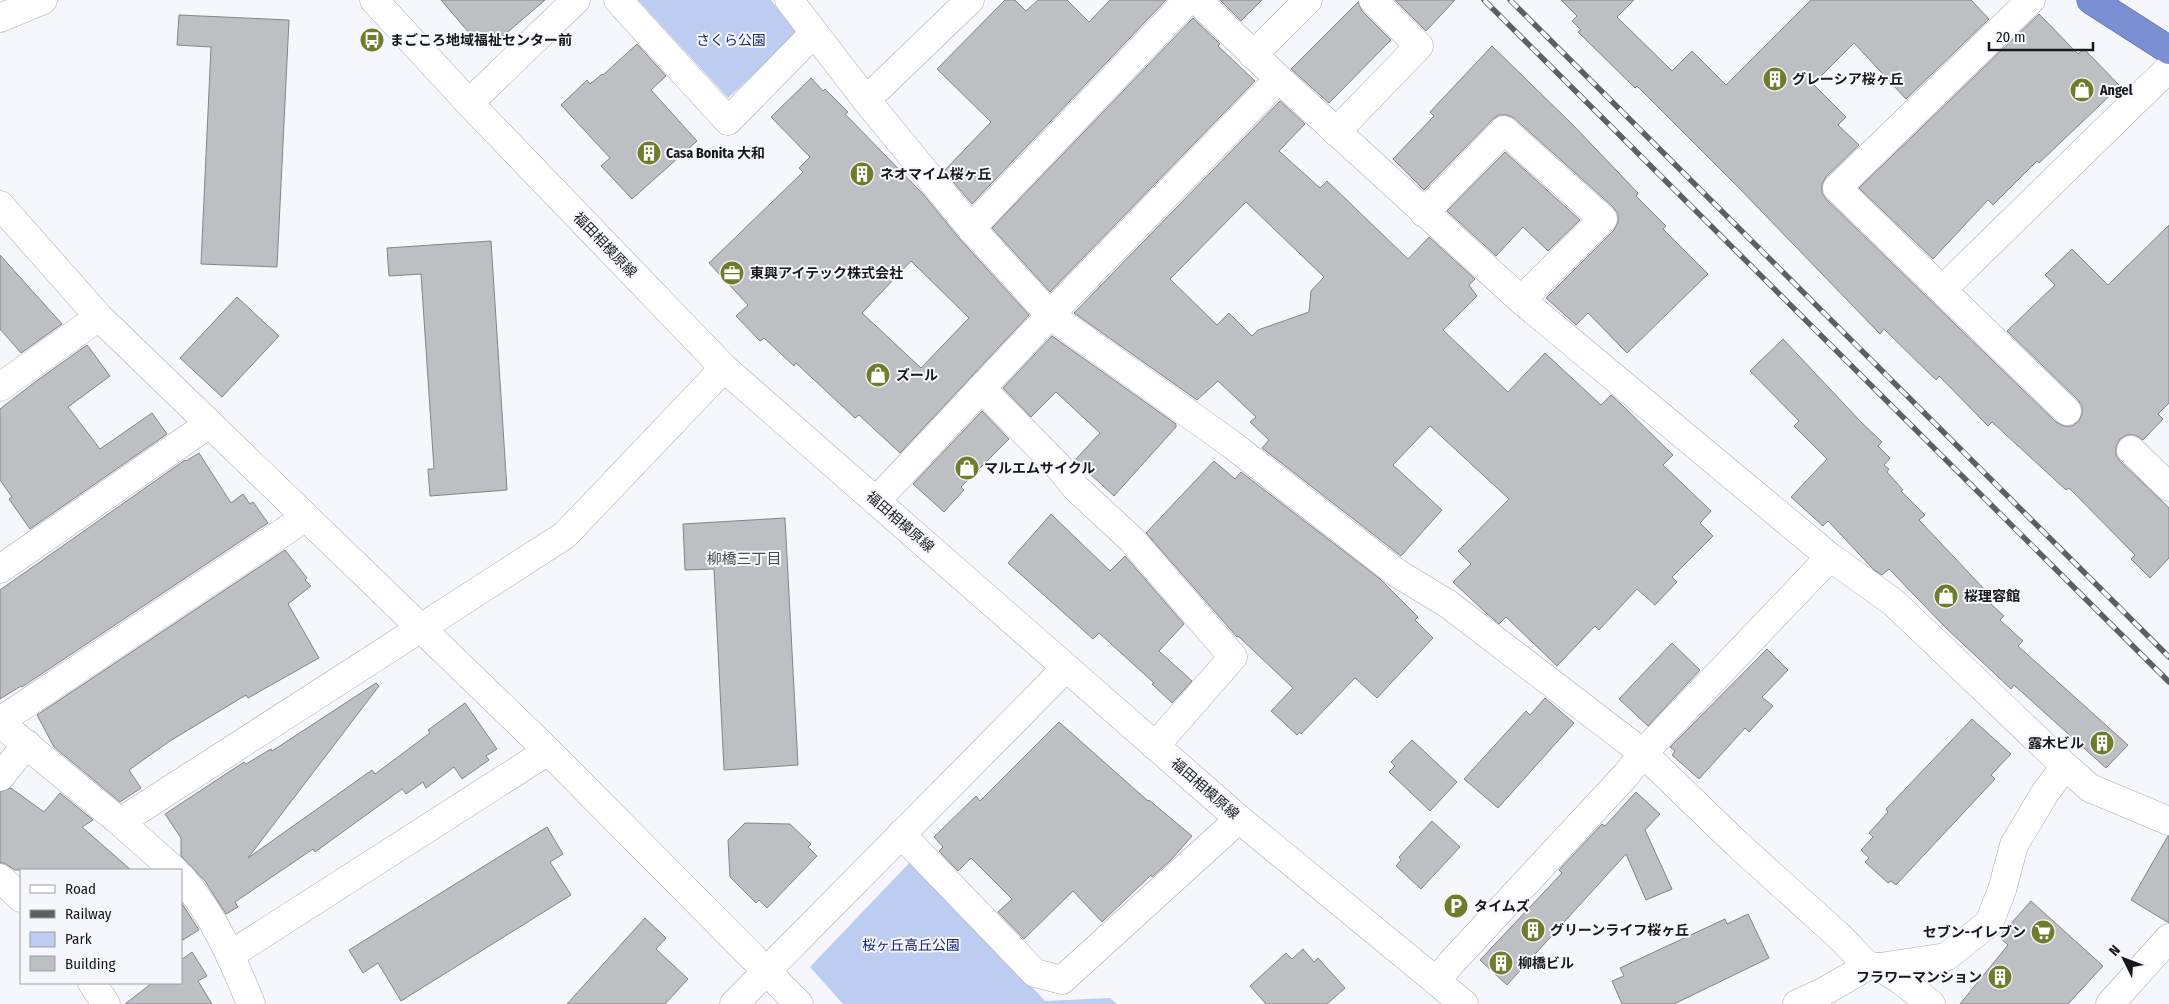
<svg xmlns="http://www.w3.org/2000/svg" width="2169" height="1004" font-family="'Fira Sans Condensed','Noto Sans JP',sans-serif">
	<style>
		.green { fill: #bdccf1 }
		.building { fill: #bdbfc3; stroke: #838489; fill-rule: evenodd }
		.lines { fill: none; stroke-linecap: round; stroke-linejoin: round }
		.minor-casing { stroke: #a8aaae; stroke-width: 29 }
		.highway-casing { stroke: #576691; stroke-width: 29 }
		.minor { stroke: #fff; stroke-width: 28 }
		.highway { stroke: #7a90d2; stroke-width: 28 }
		.rail-casing { stroke: #5d5f61; stroke-width: 5.5 }
		.rail { stroke: #f5f7fc; stroke-width: 4; stroke-dasharray: 11; stroke-linecap: butt }
		.labels { text-anchor: middle; dominant-baseline: central; stroke-width: 4; stroke-linejoin: round; paint-order: stroke }
		.poi-label { font-size: 14px; font-weight: bold; fill: #171819; stroke: #f5f7fc; text-anchor: start }
		.park-label { font-size: 14px; fill: #19286d; stroke: #f5f7fc }
		.street-label { font-size: 14px; fill: #171819; stroke: #f5f7fc }
		.neighbourhood-label { font-size: 15px; fill: #4c4d51; stroke: #f5f7fc }
	</style>
	<rect width="100%" height="100%" fill="#f5f7fc"/>
	<!-- green -->
	<g class="green">
		<polygon points="638,0 771,0 797,34 728,98"/>
		<polygon points="913,859 1045,1001 1110,998 1117,1004 843,1004 810,967"/>
	</g>
	<!-- building -->
	<g class="building">
		<polygon points="441,0 545,0 502,37 499,33 482,48"/>
		<polygon points="1005,0 1015,0 1026,11 1038,0 1067,0 1089,22 1110,0 1166,0 972,204 944,171 991,122 937,69"/>
		<polygon points="1220,0 1262,0 1241,21"/>
		<polygon points="1395,0 1455,0 1426,31"/>
		<polygon points="1561,0 1634,0 1617,17 1672,71 1692,51 1726,85 1811,0 1971,0 1989,19 1906,99 1854,43 1813,84 1846,117 1838,125 1859,145 1826,177 1822,184 1822,193 1826,199 2056,422 2064,426 2072,426 2079,421 2082,414 2082,406 2078,400 2007,331 2055,285 2045,275 2072,249 2108,285 2169,225 2169,403 2158,414 2163,419 2143,440 2135,435 2127,435 2120,439 2116,447 2116,455 2120,461 2169,508 2169,558 2150,578 2131,559 2135,555 2069,488 2066,490 1992,422 1988,426 1939,376 1936,380 1884,329 1880,334 1737,186 1637,86 1635,88 1578,32 1581,30 1572,21 1577,16"/>
		<polygon points="1358,2 1362,11 1391,40 1329,103 1291,69"/>
		<polygon points="2039,14 2078,54 2084,49 2120,86 2039,163 2037,161 1993,205 1988,200 1933,259 1859,188"/>
		<polygon points="179,15 289,20 277,267 201,264 211,47 177,45"/>
		<polygon points="1193,18 1220,44 1218,46 1255,81 1050,292 992,228"/>
		<polygon points="637,44 666,76 651,90 697,141 632,199 601,166 610,158 561,105 587,80 590,84 602,74 603,75"/>
		<polygon points="1492,46 1572,124 1638,193 1636,196 1666,226 1663,229 1708,274 1627,353 1588,313 1576,325 1546,298 1614,230 1618,222 1618,214 1613,207 1514,118 1507,115 1499,115 1493,119 1424,190 1393,159 1434,116 1430,112"/>
		<path d="M811 78 823 91 825 89 848 112 845 114 923 194 959 238 1029 315 900 453 859 415 855 418 796 363 794 366 764 338 760 341 736 316 748 305 709 263 803 172 799 168 810 157 771 117ZM911 261 969 318 921 368 862 313Z"/>
		<path d="M1280 101 1305 124 1279 151 1320 188 1327 181 1408 259 1429 237 1475 279 1469 285 1477 296 1443 330 1508 392 1545 353 1601 405 1611 395 1621 404 1673 455 1663 465 1711 511 1700 523 1713 536 1672 577 1677 582 1655 605 1637 589 1599 630 1595 626 1557 666 1506 617 1499 624 1485 612 1453 582 1471 564 1458 551 1509 499 1430 426 1393 465 1442 510 1401 556 1262 448 1269 440 1250 422 1256 417 1218 381 1197 400 1074 313ZM1246 202 1324 277 1311 291 1309 312 1258 330 1252 336 1229 313 1217 325 1170 279Z"/>
		<polygon points="1505,152 1580,220 1548,251 1523,227 1496,256 1447,211"/>
		<polygon points="491,241 507,490 430,496 428,469 434,469 421,274 389,276 387,248"/>
		<polygon points="0,255 62,324 21,353 0,329"/>
		<polygon points="237,297 279,336 222,397 180,358"/>
		<polygon points="1052,336 1176,424 1176,427 1114,496 1075,460 1100,433 1056,392 1031,417 1003,388"/>
		<polygon points="1783,339 1861,422 1882,442 1878,446 1890,458 1884,465 1889,469 1887,472 1903,490 1901,491 1925,515 1919,520 1986,591 1981,595 2004,616 2000,620 2023,641 2018,646 2128,745 2106,768 2014,685 2011,689 1946,628 1889,569 1882,575 1874,570 1828,521 1823,526 1791,497 1827,459 1794,426 1799,421 1750,371"/>
		<polygon points="87,345 110,376 68,407 100,449 152,413 167,434 30,529 9,499 12,497 0,480 0,409 35,382"/>
		<polygon points="982,411 1009,439 961,487 964,490 944,512 913,484"/>
		<polygon points="199,453 231,503 243,494 250,504 253,502 268,523 22,687 21,686 0,699 0,590 185,460 186,461"/>
		<polygon points="1214,461 1235,479 1241,472 1380,579 1418,617 1415,620 1433,638 1377,698 1355,678 1301,734 1300,732 1297,735 1271,711 1293,688 1238,636 1237,637 1146,533"/>
		<polygon points="1051,514 1110,571 1125,556 1184,624 1159,651 1192,681 1172,703 1152,684 1154,683 1099,633 1093,639 1008,563"/>
		<polygon points="785,518 798,765 724,770 714,569 685,570 683,524"/>
		<polygon points="285,550 307,578 305,580 311,586 288,604 319,658 248,698 246,695 170,741 129,770 141,788 120,802 54,747 37,715"/>
		<polygon points="1672,643 1700,670 1648,726 1619,699"/>
		<polygon points="1767,649 1788,670 1762,697 1773,706 1749,732 1745,728 1699,779 1672,755 1675,751 1670,747"/>
		<polygon points="376,683 379,686 248,858 372,770 375,774 430,733 428,730 465,703 497,749 486,756 489,760 462,779 454,767 426,788 423,782 406,794 402,789 315,852 313,849 235,902 238,907 226,914 205,881 181,856 181,838 165,814 244,762 246,764 271,749 272,751"/>
		<polygon points="1545,698 1574,723 1498,808 1464,779 1526,711 1530,715"/>
		<polygon points="1972,719 2011,754 1991,775 1995,779 1896,885 1891,881 1888,883 1865,862 1869,858 1861,850 1873,837 1869,833 1888,812 1886,809"/>
		<polygon points="1059,722 1148,801 1149,800 1192,836 1171,860 1152,877 1151,875 1102,922 1073,891 1024,939 998,912 1012,899 971,858 958,871 939,851 943,847 934,837 976,796 980,801"/>
		<polygon points="1412,740 1457,782 1430,811 1389,772 1395,766 1391,762"/>
		<polygon points="11,788 44,812 60,793 93,820 82,827 131,870 15,870 4,863 0,863 0,792"/>
		<polygon points="1636,792 1660,814 1645,830 1672,889 1646,900 1626,854 1507,985 1480,960 1562,873 1559,870 1602,824 1605,826"/>
		<polygon points="1432,821 1460,847 1421,889 1396,866 1401,860 1399,857"/>
		<polygon points="745,823 790,824 811,844 808,847 817,856 767,908 759,900 756,903 730,877 728,840"/>
		<polygon points="547,827 563,854 550,862 571,895 401,1001 378,963 363,973 349,950"/>
		<polygon points="2168,836 2169,836 2169,923 2131,900"/>
		<polygon points="2031,901 2103,966 2068,1004 1960,1004 2008,945 1999,937"/>
		<polygon points="181,902 199,930 181,941"/>
		<polygon points="1748,914 1769,958 1674,1004 1622,1004 1612,981 1624,976 1620,968 1725,919 1727,924"/>
		<polygon points="645,918 666,938 656,949 688,979 665,1004 567,1004"/>
		<polygon points="1303,949 1314,962 1318,958 1345,988 1327,1004 1266,1004 1250,986 1286,953 1292,959"/>
		<polygon points="192,952 207,976 198,981 212,1004 125,1004 152,983 181,983 181,960"/>
	</g>
	<g class="lines">
		<defs>
			<g id="minor">
				<polyline points="374,0 469,103 724,368 1239,819 1464,1004"/>
				<polyline points="618,0 728,121 814,33"/>
				<polyline points="789,0 866,100 971,228 1050,315 1231,444 1397,573 1448,604 1643,753 1736,843 1840,937 1868,966"/>
				<polyline points="1197,0 1279,79 1521,300 1830,557 1893,602 2065,766 2090,788 2169,821"/>
				<polyline points="2031,0 1837,188 2067,411"/>
				<polyline points="0,18 43,0"/>
				<polyline points="1253,55 1308,0"/>
				<polyline points="866,100 970,0"/>
				<polyline points="469,103 576,0"/>
				<polyline points="1336,132 1419,46 1373,0"/>
				<polyline points="0,205 99,317 548,751 799,1004"/>
				<polyline points="1424,213 1504,130 1603,219 1521,300"/>
				<polyline points="971,228 1188,0"/>
				<polyline points="1942,290 2169,68"/>
				<polyline points="0,387 99,317"/>
				<polyline points="981,388 1059,467 1076,488 1132,540 1233,657 1155,746"/>
				<polyline points="2131,450 2169,487"/>
				<polyline points="876,501 1066,298 1279,79"/>
				<polyline points="0,569 209,424"/>
				<polyline points="0,721 306,517"/>
				<polyline points="0,723 120,822 174,870"/>
				<polyline points="0,777 27,744"/>
				<polyline points="120,822 565,535 724,368"/>
				<polyline points="901,834 1035,973 1062,980 1239,819"/>
				<path d="M181 877C213 913 233 960 251 1004"/>
				<polyline points="0,878 21,898"/>
				<polyline points="230,955 548,751"/>
				<polyline points="1880,967 1902,981 1931,1004"/>
				<polyline points="1436,981 1452,962 1626,775 1643,753 1830,557"/>
				<polyline points="92,983 106,1004"/>
				<polyline points="734,1004 1066,668"/>
				<polyline points="1797,1004 1823,992 1868,966 1880,967 1946,957 1989,923 2002,890 2014,845 2045,793 2065,766"/>
				<polyline points="2110,1004 2169,938"/>
			</g>
			<polyline id="highway" points="2091,0 2169,50"/>
		</defs>
		<!-- minor casing -->
		<use href="#minor" class="minor-casing"/>
		<!-- highway casing -->
		<use href="#highway" class="highway-casing"/>
		<!-- minor -->
		<use href="#minor" class="minor"/>
		<!-- highway -->
		<use href="#highway" class="highway"/>
		<defs>
			<g id="rail">
				<polyline points="1484,0 2169,682"/>
				<polyline points="1510,0 2169,657"/>
			</g>
		</defs>
		<!-- rail casing -->
		<use href="#rail" class="rail-casing"/>
		<!-- rail -->
		<use href="#rail" class="rail"/>
	</g>
	<!-- icons -->
	<defs>
		<symbol id="bus-disc" viewBox="-11 -11 22 22"><circle r="9.5" fill="#6e7d2b" stroke="#f5f7fc"/><path d="M-5-6H5V4H4V6H2V4H-2V6H-4V4H-5ZM-3.5-4V0h7V-4ZM-3.5 1.2v1.5H-2V1.2ZM2 1.2v1.5H3.5V1.2Z" fill="#fff"/></symbol>
		<symbol id="building-disc" viewBox="-11 -11 22 22"><circle r="9.5" fill="#6e7d2b" stroke="#f5f7fc"/><path d="M-4-6H4V6H1V3H-1V6H-4ZM-2.5-4.3h1.7v1.8h-1.7ZM.8-4.3h1.7v1.8H.8ZM-2.5-1h1.7V.8h-1.7ZM.8-1h1.7V.8H.8Z" fill="#fff"/></symbol>
		<symbol id="shop-disc" viewBox="-11 -11 22 22"><circle r="9.5" fill="#6e7d2b" stroke="#f5f7fc"/><path d="M-5-2.5h2.3a2.7 3.5 0 0 1 5.4 0H5L5.5 6h-11ZM-1.5-2.5h3a1.5 2.3 0 0 0-3 0Z" fill="#fff"/></symbol>
		<symbol id="office-disc" viewBox="-11 -11 22 22"><circle r="9.5" fill="#6e7d2b" stroke="#f5f7fc"/><path d="M-6-3h4V-5.5h4V-3h4V5H-6ZM-1-4.5V-3h2v-1.5ZM-6 0V1H6V0Z" fill="#fff"/></symbol>
		<symbol id="parking-disc" viewBox="-11 -11 22 22"><circle r="9.5" fill="#6e7d2b" stroke="#f5f7fc"/><path d="M-3.5-5.5H1a3.5 3.5 0 0 1 0 7H-1V5.5H-3.5ZM-1-3.4V-.6H.8a1.4 1.4 0 0 0 0-2.8Z" fill="#fff"/></symbol>
		<symbol id="supermarket-disc" viewBox="-11 -11 22 22"><circle r="9.5" fill="#6e7d2b" stroke="#f5f7fc"/><path d="M-6-5.5h2.5l.6 2H6L4.5 2H-2.5L-4.4-4H-6ZM-1.5 3.2a1.3 1.3 0 1 0 .1 0ZM3 3.2a1.3 1.3 0 1 0 .1 0Z" fill="#fff"/></symbol>
	</defs>
	<g fill-rule="evenodd">
		<use href="#bus-disc" x="358" y="26" width="28" height="28"/>
		<use href="#building-disc" x="1761" y="65" width="28" height="28"/>
		<use href="#shop-disc" x="2068" y="76" width="28" height="28"/>
		<use href="#building-disc" x="635" y="139" width="28" height="28"/>
		<use href="#building-disc" x="848" y="160" width="28" height="28"/>
		<use href="#office-disc" x="718" y="259" width="28" height="28"/>
		<use href="#shop-disc" x="864" y="361" width="28" height="28"/>
		<use href="#shop-disc" x="953" y="454" width="28" height="28"/>
		<use href="#shop-disc" x="1932" y="582" width="28" height="28"/>
		<use href="#building-disc" x="2088" y="729" width="28" height="28"/>
		<use href="#parking-disc" x="1442" y="892" width="28" height="28"/>
		<use href="#building-disc" x="1519" y="916" width="28" height="28"/>
		<use href="#supermarket-disc" x="2029" y="918" width="28" height="28"/>
		<use href="#building-disc" x="1487" y="949" width="28" height="28"/>
		<use href="#building-disc" x="1986" y="963" width="28" height="28"/>
	</g>
	<g class="labels">
		<!-- poi labels -->
		<g class="poi-label">
			<text x="390" y="40">まごころ地域福祉センター前</text>
			<text x="1792" y="79">グレーシア桜ヶ丘</text>
			<text x="2100" y="90">Angel</text>
			<text x="666" y="153">Casa Bonita 大和</text>
			<text x="880" y="174">ネオマイム桜ヶ丘</text>
			<text x="750" y="273">東興アイテック株式会社</text>
			<text x="896" y="375">ズール</text>
			<text x="984" y="468">マルエムサイクル</text>
			<text x="1964" y="596">桜理容館</text>
			<text x="2084" y="743" text-anchor="end">露木ビル</text>
			<text x="1474" y="906">タイムズ</text>
			<text x="1550" y="930">グリーンライフ桜ヶ丘</text>
			<text x="2026" y="932" text-anchor="end">セブン-イレブン</text>
			<text x="1518" y="963">柳橋ビル</text>
			<text x="1982" y="977" text-anchor="end">フラワーマンション</text>
		</g>
		<!-- park labels -->
		<g class="park-label">
			<text x="731" y="40">さくら公園</text>
			<text x="911" y="945">桜ヶ丘高丘公園</text>
		</g>
		<!-- street labels -->
		<g class="street-label">
			<text transform="translate(605 245) rotate(46)">福田相模原線</text>
			<text transform="translate(900 522) rotate(41)">福田相模原線</text>
			<text transform="translate(1205 789) rotate(41)">福田相模原線</text>
		</g>
		<!-- neighbourhood labels -->
		<g class="neighbourhood-label">
			<text x="744" y="559">柳橋三丁目</text>
		</g>
	</g>
	<!-- legend -->
	<rect x="20" y="869" width="162" height="115" fill="#f5f7fc" stroke="#9c9ea1"/>
	<rect x="30" y="885" width="25" height="8" fill="#ffffff" stroke="#9c9ea1"/>
	<text x="65" y="894" font-size="15" fill="#171819">Road</text>
	<rect x="30" y="910" width="25" height="8" fill="#5d5f61" stroke="#9c9ea1"/>
	<text x="65" y="919" font-size="15" fill="#171819">Railway</text>
	<rect x="30" y="932" width="25" height="15" fill="#bdccf1" stroke="#9c9ea1"/>
	<text x="65" y="944" font-size="15" fill="#171819">Park</text>
	<rect x="30" y="956" width="25" height="15" fill="#bdbfc3" stroke="#9c9ea1"/>
	<text x="65" y="969" font-size="15" fill="#171819">Building</text>
	<!-- north arrow -->
	<g transform="translate(2124 959) rotate(312)" stroke="#f5f7fc" stroke-width="4" paint-order="stroke">
	<path d="M0-4L9 19L0 12L-9 19Z" fill="#171819"/>
	<text y="-8" font-size="14" font-weight="bold" text-anchor="middle" fill="#171819">N</text>
	</g>
	<!-- scale -->
	<path d="M1989 42v8h104v-8" fill="none" stroke="#171819" stroke-width="2.5"/>
	<text x="1996" y="42" font-size="15" fill="#171819" stroke="#f5f7fc" stroke-width="4" paint-order="stroke">20 m</text>
</svg>
